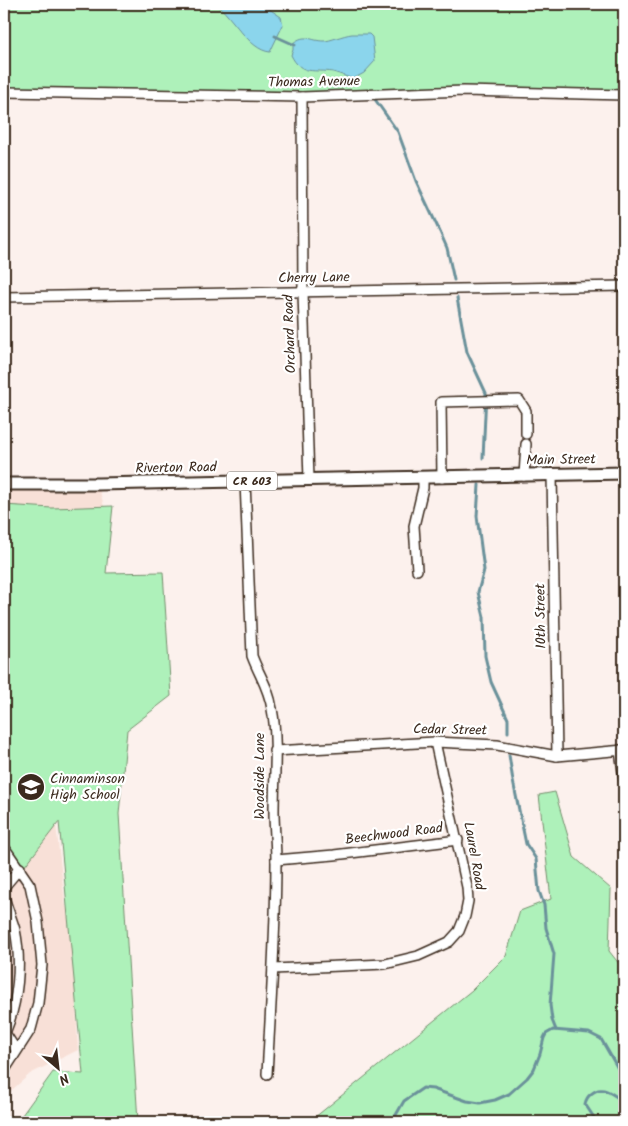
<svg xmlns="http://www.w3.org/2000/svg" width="628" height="1126" font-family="Kalam,sans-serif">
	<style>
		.built { fill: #f8e0d7 }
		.green { fill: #aef1ba; stroke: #748e6c }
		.water { fill: #8bd5ec; stroke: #6b919a }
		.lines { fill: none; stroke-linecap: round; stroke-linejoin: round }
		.stream { stroke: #6b919a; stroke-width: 3 }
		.minor-casing { stroke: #3b2a1e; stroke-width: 12 }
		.major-casing { stroke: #3b2a1e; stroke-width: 15 }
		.minor { stroke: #fff; stroke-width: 9 }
		.major { stroke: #fff; stroke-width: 11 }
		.labels { text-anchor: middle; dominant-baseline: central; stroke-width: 4.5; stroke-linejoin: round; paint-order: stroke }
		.shield { fill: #fff; stroke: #766a62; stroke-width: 1 }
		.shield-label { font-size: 12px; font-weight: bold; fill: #3b2a1e }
		.street-label { font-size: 14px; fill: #3b2a1e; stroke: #fff }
		.poi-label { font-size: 14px; fill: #3b2a1e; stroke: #fff; text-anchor: start }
	</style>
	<rect width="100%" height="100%" fill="#fcf1ed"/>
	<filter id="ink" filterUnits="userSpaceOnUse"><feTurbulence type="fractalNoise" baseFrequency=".02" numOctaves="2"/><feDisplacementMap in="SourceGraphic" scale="10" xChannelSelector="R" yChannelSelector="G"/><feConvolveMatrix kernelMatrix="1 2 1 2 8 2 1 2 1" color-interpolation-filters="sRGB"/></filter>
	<g filter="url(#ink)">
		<!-- built -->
		<polygon class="built" points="4,484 98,484 105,510 55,817 65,902 73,932 78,1050 30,1074 4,1097"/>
		<!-- green -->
		<g class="green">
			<polygon points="4,4 624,4 624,93 302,97 4,92"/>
			<polygon points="4,505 52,508 113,506 106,573 163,572 171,696 127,730 119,814 138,1122 17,1122 53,1072 83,1074 59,822 24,867 4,847"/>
			<polygon points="555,792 574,857 611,889 609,951 624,970 624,1122 309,1122 472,990 506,956 520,911 551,899 539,795"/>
		</g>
		<!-- water -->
		<g class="water">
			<path d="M216 4H262L281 17 283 25 271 50 270 52C249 50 232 16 216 4Z"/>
			<path d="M352 34H369L372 37 375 61 364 73 353 79C347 77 340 74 333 72 315 69 301 76 291 55L293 50V43C306 33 310 41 324 41 330 41 343 35 352 34Z"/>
		</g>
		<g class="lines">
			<!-- stream -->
			<g class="stream">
				<polyline points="275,36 295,45"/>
				<polyline points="374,98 398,132 416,181 440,232 447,248 454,280"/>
				<polyline points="457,298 467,352 486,393 483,458"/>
				<polyline points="479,485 477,516 484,570 478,592 484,617 485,656 491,682 508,719 508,732"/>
				<polyline points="509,755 513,781 526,844 536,859 539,891 544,905 546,928 554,954 550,1005 552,1020 556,1030"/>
				<polyline points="392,1122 404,1101 423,1088 433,1089 467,1101 480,1103 495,1100 509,1094 527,1078 534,1069 540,1054 544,1038 546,1034 553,1030 589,1033 601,1039 624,1079"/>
				<path d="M597 1122 585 1104C586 1099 587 1097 591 1094 603 1083 613 1096 624 1101"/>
			</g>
			<defs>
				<g id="minor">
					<polyline points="4,92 302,97 464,91 624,95"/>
					<polyline points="302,97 303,292 309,480"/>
					<polyline points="4,297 624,286"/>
					<polyline points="552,475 557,756"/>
					<polyline points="524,476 526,444"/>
					<polyline points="442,478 441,402 519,400 526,411 526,434"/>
					<path d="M245 481 252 656C259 675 269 688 272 709 278 739 274 780 274 811 274 828 276 844 276 861 276 932 271 1003 267 1074"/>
					<polyline points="417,570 414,526 423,488 423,478"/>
					<polyline points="620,750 624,780"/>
					<polyline points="274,751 435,742 497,745 557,756 624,750"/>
					<polyline points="4,847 30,885 38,922 42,965 38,1003 31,1029 4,1071"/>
					<polyline points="276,860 334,855 458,840"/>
					<polyline points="4,887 20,868"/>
					<path d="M4 897C7 908 12 919 15 930 22 963 18 1002 5 1033L16 1050"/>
					<polyline points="273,969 385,964 418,956 449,942 459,931 465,916 468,901 467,887 435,742"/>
				</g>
				<polyline id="major" points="4,484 98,484 624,473"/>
			</defs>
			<!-- minor casing -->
			<use href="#minor" class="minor-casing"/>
			<!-- major casing -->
			<use href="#major" class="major-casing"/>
			<!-- minor -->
			<use href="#minor" class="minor"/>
			<!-- major -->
			<use href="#major" class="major"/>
		</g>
	</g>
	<!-- icons -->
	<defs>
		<symbol id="school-disc" viewBox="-11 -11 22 22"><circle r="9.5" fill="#3b2a1e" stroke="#fff"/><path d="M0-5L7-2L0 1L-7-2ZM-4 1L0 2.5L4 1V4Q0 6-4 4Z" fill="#fff"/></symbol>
	</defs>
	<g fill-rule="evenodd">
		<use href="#school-disc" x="15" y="771" width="32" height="32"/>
	</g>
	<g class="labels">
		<!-- shield labels -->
		<rect class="shield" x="227" y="471.5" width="50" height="19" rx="4"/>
		<g class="shield-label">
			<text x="252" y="481">CR 603</text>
		</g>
		<!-- street labels -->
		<g class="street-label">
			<text transform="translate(314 82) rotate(-1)">Thomas Avenue</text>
			<text transform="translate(314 278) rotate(-1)">Cherry Lane</text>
			<text transform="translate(290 334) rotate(-92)">Orchard Road</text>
			<text transform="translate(561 460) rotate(-1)">Main Street</text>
			<text transform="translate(176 468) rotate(-1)">Riverton Road</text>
			<text transform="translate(541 616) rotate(-91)">10th Street</text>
			<text transform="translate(450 730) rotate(1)">Cedar Street</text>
			<text transform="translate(260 776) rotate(-90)">Woodside Lane</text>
			<text transform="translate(394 834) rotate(-7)">Beechwood Road</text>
			<text transform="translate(474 856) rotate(80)">Laurel Road</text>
		</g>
		<!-- poi labels -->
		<g class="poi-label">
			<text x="50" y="779">Cinnaminson<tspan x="50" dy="16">High School</tspan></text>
		</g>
	</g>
	<!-- margin -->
	<rect width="628" height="1126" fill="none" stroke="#fff" stroke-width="20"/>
	<rect x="10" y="10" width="608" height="1106" fill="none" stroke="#3b2a1e" stroke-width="2" filter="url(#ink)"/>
	<!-- north arrow -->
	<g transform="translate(58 1068) rotate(152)" stroke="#ffffff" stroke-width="4" paint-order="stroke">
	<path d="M0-4L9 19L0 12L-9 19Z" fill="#3b2a1e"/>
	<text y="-8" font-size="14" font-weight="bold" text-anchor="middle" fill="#3b2a1e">N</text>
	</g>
</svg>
